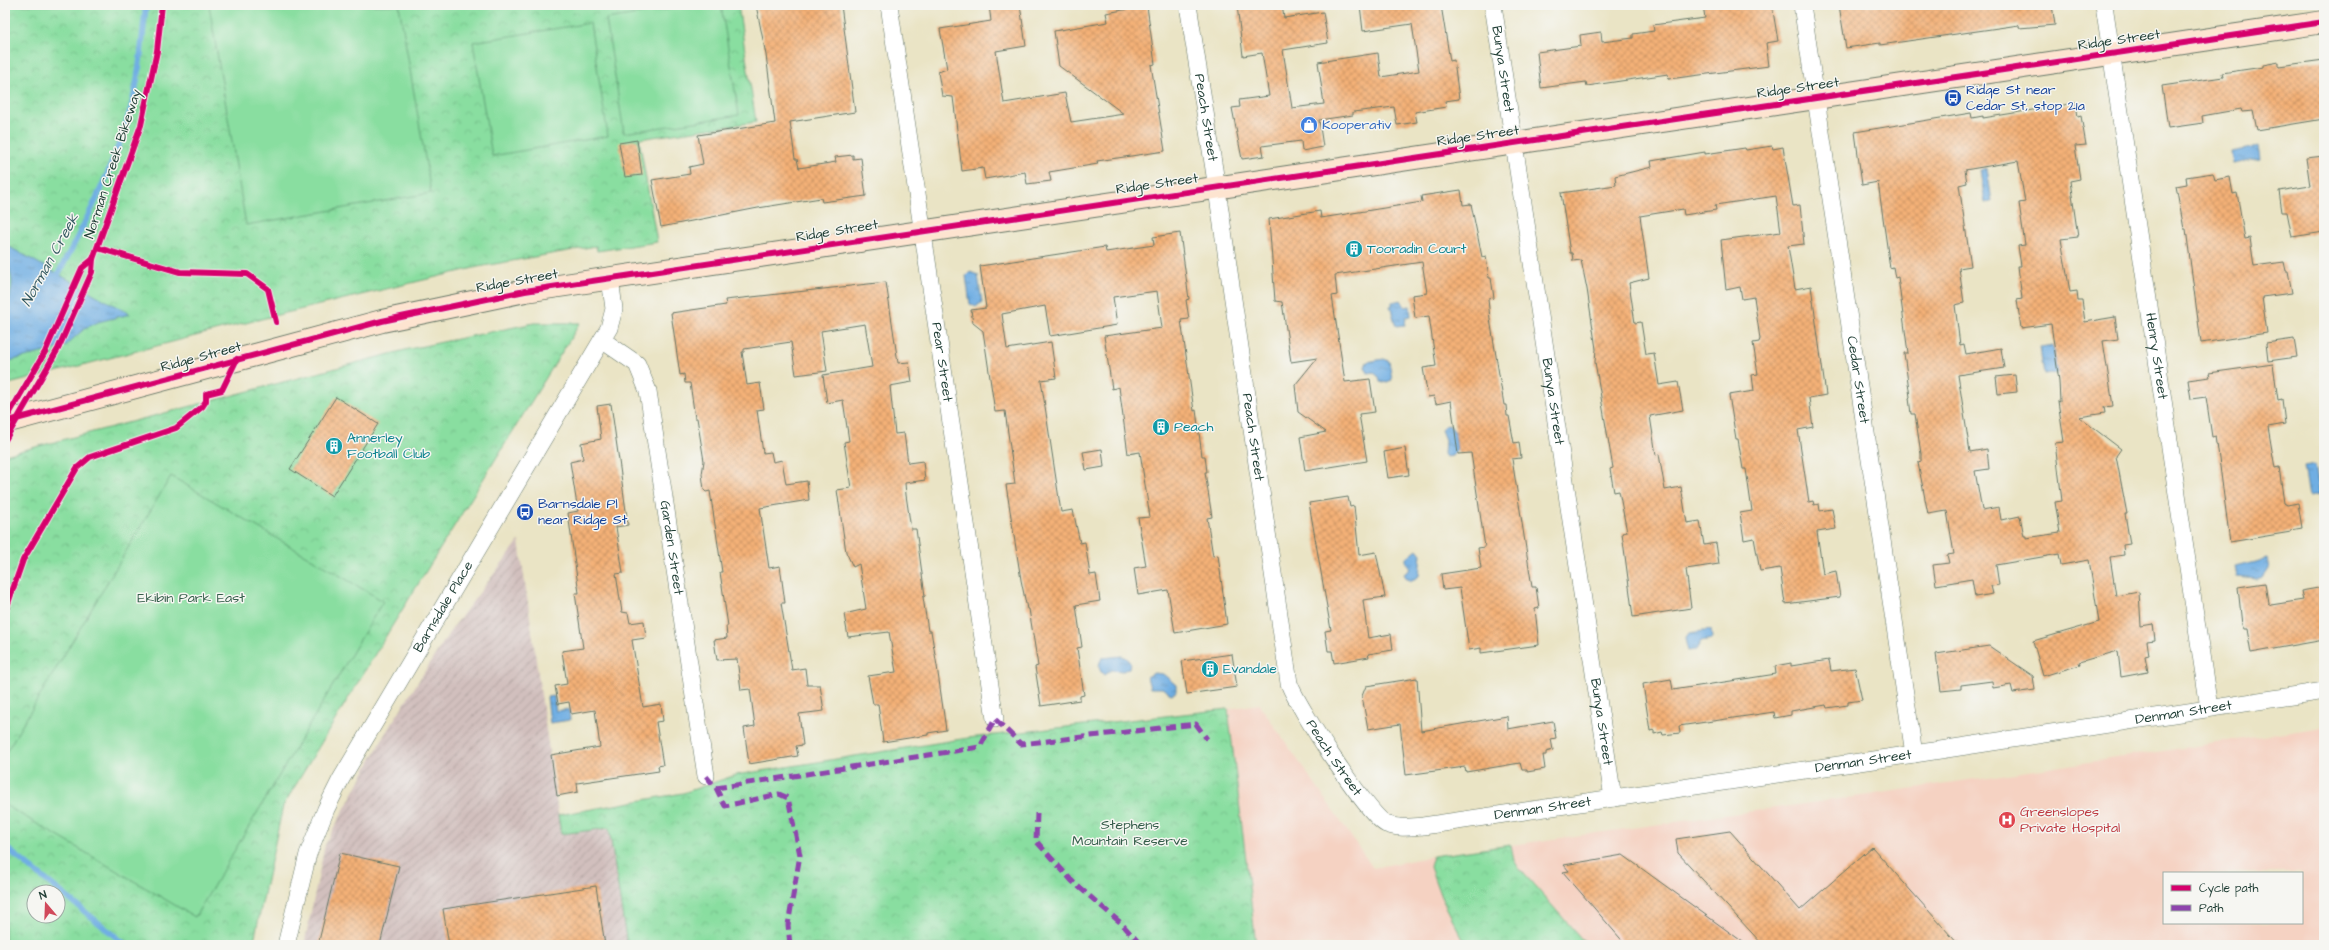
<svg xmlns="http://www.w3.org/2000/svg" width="2329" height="950" font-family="'Architects Daughter',sans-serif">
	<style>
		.built { fill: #f5d2c2; fill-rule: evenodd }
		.industrial { fill: url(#industrial-furrows) }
		.park { fill: url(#park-crowns); stroke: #548e6a; fill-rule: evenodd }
		.pitch { fill: #89dea0; stroke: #548e6a }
		.water { fill: url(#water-ripples); stroke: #48768c }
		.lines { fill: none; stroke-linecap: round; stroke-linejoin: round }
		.stream { stroke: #70aee3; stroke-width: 6 }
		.building { fill: url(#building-cross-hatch); fill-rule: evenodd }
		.street-casing { stroke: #667767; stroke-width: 18 }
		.secondary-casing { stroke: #667767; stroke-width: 24 }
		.street { stroke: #fff; stroke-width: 17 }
		.secondary { stroke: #fde4d0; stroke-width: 22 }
		.quiet { stroke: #8e44ad; stroke-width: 5; stroke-dasharray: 10 5; stroke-linecap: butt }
		.cycleway-casing { stroke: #f6f6f2; stroke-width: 8 }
		.cycleway { stroke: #d6006c; stroke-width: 6 }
		.labels { text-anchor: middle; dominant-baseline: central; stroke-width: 3; stroke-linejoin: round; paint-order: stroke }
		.street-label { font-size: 14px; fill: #1f3d34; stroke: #f6f6f2 }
		.transit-label { font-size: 14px; fill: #164399; stroke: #f6f6f2; text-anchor: start }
		.shop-label { font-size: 14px; fill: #366cbe; stroke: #f6f6f2; text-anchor: start }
		.culture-label { font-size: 14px; fill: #0d838f; stroke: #f6f6f2; text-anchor: start }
		.park-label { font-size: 14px; fill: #345d4a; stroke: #f6f6f2 }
		.health-label { font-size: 14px; fill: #be3a42; stroke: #f6f6f2; text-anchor: start }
		.water-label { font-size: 15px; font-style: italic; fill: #335960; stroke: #f6f6f2 }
	</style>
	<defs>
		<pattern id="industrial-furrows" width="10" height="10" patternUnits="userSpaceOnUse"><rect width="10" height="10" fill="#d1bfbd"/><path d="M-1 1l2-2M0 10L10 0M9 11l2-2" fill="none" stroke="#a99c9a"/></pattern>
		<pattern id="park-crowns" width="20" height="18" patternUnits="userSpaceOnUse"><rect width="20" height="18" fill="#89dea0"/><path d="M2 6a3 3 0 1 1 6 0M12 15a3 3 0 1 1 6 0" fill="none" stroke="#76bf8a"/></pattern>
		<pattern id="water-ripples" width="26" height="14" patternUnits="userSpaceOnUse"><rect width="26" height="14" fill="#70aee3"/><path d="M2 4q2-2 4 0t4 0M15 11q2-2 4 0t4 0" fill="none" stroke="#5b8fb9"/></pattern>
		<pattern id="building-cross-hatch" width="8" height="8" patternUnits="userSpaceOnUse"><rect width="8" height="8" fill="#f4b177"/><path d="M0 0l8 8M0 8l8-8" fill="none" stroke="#c59162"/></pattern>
	</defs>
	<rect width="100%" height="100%" fill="#f6f6f2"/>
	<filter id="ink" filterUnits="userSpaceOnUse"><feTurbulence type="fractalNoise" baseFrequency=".025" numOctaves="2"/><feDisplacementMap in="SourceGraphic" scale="8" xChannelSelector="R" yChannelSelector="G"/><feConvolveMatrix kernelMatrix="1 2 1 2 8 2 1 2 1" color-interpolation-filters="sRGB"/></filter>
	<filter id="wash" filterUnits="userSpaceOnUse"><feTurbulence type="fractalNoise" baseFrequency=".012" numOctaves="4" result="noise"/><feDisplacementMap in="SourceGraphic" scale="16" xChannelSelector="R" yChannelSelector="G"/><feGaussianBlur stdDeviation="0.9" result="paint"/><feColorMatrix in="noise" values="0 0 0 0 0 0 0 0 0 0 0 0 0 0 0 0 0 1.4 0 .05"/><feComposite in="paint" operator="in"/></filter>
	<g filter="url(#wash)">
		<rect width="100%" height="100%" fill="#eae4c5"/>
		<!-- built -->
		<path class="built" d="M1259 704 1373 868 1433 856 1868 795 2324 727V945H1256L1228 709ZM2164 873H2302V923H2164Z"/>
		<!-- industrial -->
		<polygon class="industrial" points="519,541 561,834 609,827 627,945 304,945 325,845 385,734 451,630"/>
		<!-- park -->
		<g class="park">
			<polygon points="5,5 738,5 756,122 639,139 657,242 597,251 596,246 478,267 269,317 5,385"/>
			<path d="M534 323H580L389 631 283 806 253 945H5V455L409 349ZM34 892H58V916H34Z"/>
			<polygon points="1228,709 1256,945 627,945 609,828 561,834 558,815 683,793 736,775 968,738"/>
			<polygon points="1511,845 1514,860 1518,867 1587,945 1466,945 1441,897 1430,867 1433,856"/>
		</g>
		<!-- pitch -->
		<g class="pitch">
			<polygon points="209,5 399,5 431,193 246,225"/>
			<polygon points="694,5 721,5 739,115 624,133 606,19"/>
			<polygon points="590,23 608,136 492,156 473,42"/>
			<polygon points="171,476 383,601 195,917 5,805 5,754"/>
		</g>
		<!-- water -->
		<g class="water">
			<polygon points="2258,147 2260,159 2233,164 2231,152"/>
			<polygon points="1987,168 1992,202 1985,203 1980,170"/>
			<path d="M5 245H6L130 314 98 322 84 329 64 347 5 362C5 348 3 333 5 318 6 306 12 295 12 282 11 269 5 258 5 245Z"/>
			<polygon points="970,272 978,275 982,302 976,307 970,304 966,276"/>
			<polygon points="1401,300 1405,307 1410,306 1411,316 1406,317 1405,325 1396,326 1390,306 1392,306 1392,302"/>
			<polygon points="2053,346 2057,373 2044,375 2040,348"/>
			<polygon points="1384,359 1389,361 1392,380 1384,383 1380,382 1379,377 1373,372 1368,373 1365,367 1367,362"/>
			<polygon points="1449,425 1455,432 1457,449 1452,456 1446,457 1444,454 1445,440 1441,430 1445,426"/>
			<polygon points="2315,465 2320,494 2309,496 2304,467"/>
			<polygon points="1417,549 1421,554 1419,576 1411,581 1407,579 1404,574 1410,569 1406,563 1406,558"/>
			<polygon points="2267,559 2269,568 2263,577 2256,579 2237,577 2235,567"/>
			<polygon points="1711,630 1712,639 1701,641 1696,650 1688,651 1685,639 1689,633"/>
			<path d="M1122 656 1127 658 1130 663 1129 668 1123 671 1111 670 1104 675C1098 670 1098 664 1102 658Z"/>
			<polygon points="1154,673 1163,674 1176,685 1176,692 1171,694 1162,688 1150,688 1147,677"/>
			<polygon points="554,696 556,711 569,709 570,720 550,723 547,697"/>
		</g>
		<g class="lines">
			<!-- stream -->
			<g class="stream">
				<path d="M55 280C85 224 113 170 131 108 140 75 142 39 146 5"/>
				<polyline points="5,847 126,945"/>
			</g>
		</g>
		<g id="blocks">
			<!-- building -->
			<g class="building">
				<polygon points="756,5 841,5 855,112 790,122 795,159 797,159 799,168 836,162 835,157 853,155 853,159 861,158 866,196 822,202 821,198 758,208 661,227 652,180 690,174 689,167 703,164 698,135 775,123 766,55"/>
				<polygon points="989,5 1020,5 1026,46 996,51 1004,103 1065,93 1071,122 1124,114 1059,66 1054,31 1108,22 1106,13 1147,6 1155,64 1151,65 1165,151 1097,161 1098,164 1049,172 1051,181 1027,184 1025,172 985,179 983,168 962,171 953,97 942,96 938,72 947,69 940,29 991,21"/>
				<polygon points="1237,5 1282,5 1284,18 1323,12 1328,43 1283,50 1292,108 1324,104 1318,62 1378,53 1381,77 1419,71 1412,24 1363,31 1360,5 1441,5 1450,61 1454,60 1459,99 1445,101 1446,107 1415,112 1417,122 1397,125 1394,107 1353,112 1353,115 1319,120 1323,147 1302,151 1301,141 1262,146 1264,156 1242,159 1232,108 1240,107 1239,100 1269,96 1262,53 1243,56"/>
				<polygon points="1703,5 1772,5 1778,41 1766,43 1769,66 1669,79 1668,74 1587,86 1586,82 1541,88 1537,52 1581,46 1580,35 1601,32 1602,42 1633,38 1633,34 1654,31 1653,25 1705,18"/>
				<polygon points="1839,5 2052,5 2055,25 2019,28 2019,25 1880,45 1880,43 1846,48"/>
				<polygon points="2324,60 2324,119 2257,130 2253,111 2242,112 2241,109 2202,116 2203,123 2168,128 2162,86 2223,77 2222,73 2263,67 2263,65 2279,62 2279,66"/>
				<path d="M2076 103 2078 117 2081 116 2086 145 2075 146 2080 179 2070 181 2078 237 2061 239 2070 292 2077 291 2078 300H2082L2085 322 2115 317 2118 339 2103 341 2113 406 2104 407 2105 413 2079 417 2121 449 2116 456 2127 514H2125L2130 544 2123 545 2124 555 2110 557 2116 596 2139 592 2141 626 2153 624 2155 640 2147 641 2149 655 2145 656 2148 672 2121 677 2118 651 2079 662 2080 665 2043 676 2033 641 2099 622 2089 560 2061 565 2059 554 1996 565 1999 585 1991 586 1993 594 1975 597 1972 579 1936 585 1933 565 1949 563 1947 555 1954 554 1947 511 1928 514 1918 463 1921 462V454L1915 414H1911L1909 398 1910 397 1904 353H1908L1898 277 1895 278 1893 267 1890 268 1878 182 1862 185 1855 132 1971 113 1972 118 1983 116V118ZM2018 161 2025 202 2019 203 2025 245 2018 246 2021 266H2018L2022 299 2017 300 2021 328 2051 324 2059 381 2060 402 2058 401 2064 442 2055 443 2062 501 2055 502 2060 533 2026 538V536H2024L2020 516 2001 520 1999 507 1982 510 1975 471 1989 469 1987 449 1970 452 1958 375 2004 368 2001 348 1966 354 1964 344 1960 345 1955 305 1964 303 1959 268 1971 266 1959 185 1967 183 1965 170Z"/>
				<polygon points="637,140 642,175 625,177 619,143"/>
				<polygon points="1772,146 1773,149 1783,147 1793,206 1800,205 1804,244 1788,246 1795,289 1811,286 1826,395 1809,398 1813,427 1798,430 1809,502 1813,501 1814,505 1819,504 1820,511 1832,509 1836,529 1817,532 1823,574 1836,571 1840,597 1785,604 1780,568 1760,571 1754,538 1744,540 1740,513 1752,511 1746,469 1743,469 1738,439 1736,439 1729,395 1754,391 1752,375 1758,374 1753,343 1759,342 1760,339 1754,297 1742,299 1740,287 1726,290 1721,240 1781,232 1776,196 1715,205 1716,210 1684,215 1683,209 1640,216 1649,278 1629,283 1635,323 1641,322 1646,354 1654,353 1659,385 1678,382 1683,410 1650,416 1656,455 1659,454 1665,490 1681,487 1687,523 1700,521 1704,545 1716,543 1719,564 1686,569 1691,608 1633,617 1622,533 1627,532 1619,491 1614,492 1610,469 1613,468 1595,362 1596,349 1587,289 1581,260 1573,261 1572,253 1570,253 1561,193 1616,185 1615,176 1652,167 1651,161 1705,152 1705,154 1745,148 1746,150"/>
				<polygon points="2324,156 2324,232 2292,237 2287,212 2282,212 2279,191 2310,186 2306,158"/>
				<polygon points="2213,173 2215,180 2230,177 2233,194 2237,193 2245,239 2250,238 2254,266 2284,262 2286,271 2288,271 2292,293 2262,297 2267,333 2201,343 2186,229 2184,229 2176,186 2187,184 2186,177"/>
				<polygon points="1461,190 1463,205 1471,204 1482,257 1486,256 1489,278 1491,278 1494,298 1488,299 1490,319 1504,405 1506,405 1507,416 1509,416 1514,443 1519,442 1521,458 1512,459 1532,587 1536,587 1539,608 1535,609 1539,645 1481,653 1481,648 1469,650 1460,588 1443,590 1441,574 1481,568 1478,548 1485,547 1471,453 1458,454 1451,401 1436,404 1434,396 1428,397 1423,368 1436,366 1429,316 1415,318 1412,295 1427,293 1422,262 1335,275 1337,295 1332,296 1345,382 1370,379 1375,412 1359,414 1367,461 1305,471 1300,437 1326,432 1298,412 1295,385 1317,358 1291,362 1282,302 1275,301 1269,219 1320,211 1321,218 1422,202 1421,196"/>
				<polygon points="1180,233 1189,299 1186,300 1189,319 1181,320 1194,411 1196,410 1202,456 1205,456 1207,472 1205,472 1212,517 1207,518 1213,556 1218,555 1227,624 1175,633 1168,590 1138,595 1134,568 1146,566 1138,518 1150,517 1140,452 1128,454 1119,387 1112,389 1104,336 1162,328 1157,291 1113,297 1117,325 1050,336 1045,306 1002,314 1007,349 1051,342 1056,378 1041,380 1061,512 1073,510 1080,543 1085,542 1090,575 1096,574 1100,601 1076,605 1082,647 1077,648 1084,695 1080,696 1080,700 1041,706 1035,667 1038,666 1029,609 1027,609 1021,580 1006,485 1015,484 1005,411 995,412 983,331 973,323 971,310 986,308 980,266 1105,247 1106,252 1154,245 1153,237"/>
				<polygon points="886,282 898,363 909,362 912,382 890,386 895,434 904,433 908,463 923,461 925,480 905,483 906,495 911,529 916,529 925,596 923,597 928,631 931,631 937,666 946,730 928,733 928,735 883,742 878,704 873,704 868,676 896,672 889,632 848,637 844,614 866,609 859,564 853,567 846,552 837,490 851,488 844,442 849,441 843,400 827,403 823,375 872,367 865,324 821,331 827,371 796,375 791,342 744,349 744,352 742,352 747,385 760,383 764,409 757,410 763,453 771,452 773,462 782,460 786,484 807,481 809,500 760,508 769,568 780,566 785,603 781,603 792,670 805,668 807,685 820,685 824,711 799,714 803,745 796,746 798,756 749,764 744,728 755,726 750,689 741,690 737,659 717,660 714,640 727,638 726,626 728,626 720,572 722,572 710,491 706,492 704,490 702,474 704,461 697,418 695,418 690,383 685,383 684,374 680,375 671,313 726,305 725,300"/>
				<polygon points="2294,339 2297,357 2268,361 2266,343"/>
				<polygon points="2273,364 2278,400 2282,399 2285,424 2268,427 2275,468 2279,467 2284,503 2287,505 2298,503 2302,528 2291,530 2291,532 2230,542 2216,436 2212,437 2206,397 2191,399 2188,380 2210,377 2209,373"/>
				<polygon points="2015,375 2017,392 1998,394 1996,377"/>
				<polygon points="336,397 378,424 332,496 290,469"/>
				<polygon points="611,404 628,525 616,527 623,573 616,574 622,612 628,613 630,623 644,621 646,638 632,640 643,707 661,704 663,721 656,722 663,765 658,766 659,771 577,783 578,792 557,796 551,755 600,747 595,710 571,714 569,702 558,704 555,686 567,684 562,651 583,648 575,593 579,593 568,513 578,511 570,462 583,459 581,443 601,439 597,406"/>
				<polygon points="1405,448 1409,475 1388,478 1384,452"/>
				<polygon points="1102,449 1104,467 1086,470 1083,452"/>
				<polygon points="1348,497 1350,507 1354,506 1359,555 1376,552 1385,597 1363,600 1368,638 1391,634 1393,650 1368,654 1369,657 1334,663 1332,651 1328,651 1325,631 1331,630 1309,503"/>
				<polygon points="2265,583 2268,603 2271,605 2303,600 2301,591 2324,587 2324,640 2251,653 2247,629 2244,629 2242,625 2238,587"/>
				<polygon points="1989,646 2033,676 2035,690 2013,693 2011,685 1993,688 1992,681 1961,685 1961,689 1941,691 1936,654"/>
				<polygon points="1232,654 1237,687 1187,694 1182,661"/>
				<polygon points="1829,660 1831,671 1855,668 1862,700 1848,702 1848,705 1827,708 1826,705 1791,711 1791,715 1775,718 1774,712 1679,726 1680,733 1663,735 1662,732 1654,734 1654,730 1650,731 1643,684 1671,679 1673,690 1776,674 1775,666 1791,663 1791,666"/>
				<polygon points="1417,678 1421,731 1507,716 1508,729 1553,721 1556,738 1551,739 1553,750 1546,752 1546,755 1543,755 1545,769 1527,772 1527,770 1522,770 1520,763 1466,772 1465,767 1406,775 1400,724 1368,729 1362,696 1366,686"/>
				<polygon points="1730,831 1800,910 1872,847 1959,945 1763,945 1678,853 1676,839"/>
				<polygon points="340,853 399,866 380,945 318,945"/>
				<polygon points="1623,855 1747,945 1626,945 1563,872 1569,871 1564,865"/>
				<polygon points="596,886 605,945 449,945 443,909"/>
			</g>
		</g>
	</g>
	<g filter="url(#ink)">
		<use href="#blocks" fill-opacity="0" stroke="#667767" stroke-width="1"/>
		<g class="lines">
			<defs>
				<g id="street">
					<path id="s1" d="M889 5 995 719"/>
					<path id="s2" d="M1188 5 1214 169 1289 683C1296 705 1368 815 1386 824 1398 829 1411 827 1423 826L1914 754 2324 691"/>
					<path id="s3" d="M1493 5 1613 798"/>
					<path id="s4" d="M1802 5 1914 754"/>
					<path id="s5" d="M2104 5 2209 708"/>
					<path id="s6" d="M602 340 637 364 648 391 706 776"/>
					<path id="s7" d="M286 945 308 854 326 809 341 779 609 328 614 309 610 278"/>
				</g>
				<polyline id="secondary" points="5,422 382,321 525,291 2324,22"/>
			</defs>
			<!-- street casing -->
			<use href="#street" class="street-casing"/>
			<!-- secondary casing -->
			<use href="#secondary" class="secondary-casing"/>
			<!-- street -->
			<use href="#street" class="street"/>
			<!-- secondary -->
			<use href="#secondary" class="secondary"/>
			<!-- quiet -->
			<g class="quiet">
				<polyline points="706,776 716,788 725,806 779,794 788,798 800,855 788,925 790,945"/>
				<polyline points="716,788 980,747 995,719 1021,744 1196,724 1207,739"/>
				<polyline points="1037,813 1036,841 1072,881 1121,923 1141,945"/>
			</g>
			<defs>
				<g id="cycleway">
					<polyline points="98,248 180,272 247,274 268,289 276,322"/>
					<polyline points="5,421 45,352 82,268 93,259"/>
					<polyline points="5,422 382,321 525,291 2324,22"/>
					<polyline points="5,440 58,349 92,272 93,259 141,125 157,51 162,5"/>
					<polyline points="5,612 23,560 77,468 90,457 176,428 202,407 206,401 206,394 222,390 237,359"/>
				</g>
			</defs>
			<!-- cycleway casing -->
			<use href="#cycleway" class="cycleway-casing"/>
			<!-- cycleway -->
			<use href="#cycleway" class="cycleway"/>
		</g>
	</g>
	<!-- icons -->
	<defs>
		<symbol id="bus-disc" viewBox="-11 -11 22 22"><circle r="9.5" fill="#1a4fb4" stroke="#f6f6f2"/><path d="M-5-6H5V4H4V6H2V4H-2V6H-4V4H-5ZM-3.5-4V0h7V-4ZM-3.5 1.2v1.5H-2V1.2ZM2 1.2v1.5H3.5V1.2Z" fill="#fff"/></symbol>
		<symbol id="shop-disc" viewBox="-11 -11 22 22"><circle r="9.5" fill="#3f7fe0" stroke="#f6f6f2"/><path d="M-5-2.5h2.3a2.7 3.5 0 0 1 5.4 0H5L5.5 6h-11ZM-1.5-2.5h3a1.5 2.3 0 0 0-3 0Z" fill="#fff"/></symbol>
		<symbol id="building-disc" viewBox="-11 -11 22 22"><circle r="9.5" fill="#0f9aa8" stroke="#f6f6f2"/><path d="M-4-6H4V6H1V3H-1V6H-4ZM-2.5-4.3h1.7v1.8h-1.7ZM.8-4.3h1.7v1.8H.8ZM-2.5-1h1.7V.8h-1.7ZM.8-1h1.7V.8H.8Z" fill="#fff"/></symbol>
		<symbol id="hospital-disc" viewBox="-11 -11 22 22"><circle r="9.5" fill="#e0444e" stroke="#f6f6f2"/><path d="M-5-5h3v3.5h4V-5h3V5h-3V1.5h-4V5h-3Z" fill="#fff"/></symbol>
	</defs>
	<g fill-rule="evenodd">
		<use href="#bus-disc" x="1943" y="88" width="20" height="20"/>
		<use href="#shop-disc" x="1299" y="115" width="20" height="20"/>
		<use href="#building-disc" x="1344" y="239" width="20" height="20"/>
		<use href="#building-disc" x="1151" y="417" width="20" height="20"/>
		<use href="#building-disc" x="324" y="436" width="20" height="20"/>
		<use href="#bus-disc" x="515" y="502" width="20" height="20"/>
		<use href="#building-disc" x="1200" y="659" width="20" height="20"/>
		<use href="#hospital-disc" x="1997" y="810" width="20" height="20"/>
	</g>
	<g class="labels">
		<!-- street labels -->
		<g class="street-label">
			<text transform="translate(2119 40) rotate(-8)">Ridge Street</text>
			<text stroke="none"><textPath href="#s3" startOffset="65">Bunya Street</textPath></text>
			<text transform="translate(1798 88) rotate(-8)">Ridge Street</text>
			<text stroke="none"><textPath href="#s2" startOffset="114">Peach Street</textPath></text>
			<text transform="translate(1478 136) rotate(-8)">Ridge Street</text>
			<text transform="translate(113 164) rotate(-72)">Norman Creek Bikeway</text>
			<text transform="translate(1157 184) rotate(-8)">Ridge Street</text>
			<text transform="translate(837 231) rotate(-9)">Ridge Street</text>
			<text transform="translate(517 281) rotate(-10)">Ridge Street</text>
			<text stroke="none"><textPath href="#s5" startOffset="355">Henry Street</textPath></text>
			<text transform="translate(201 357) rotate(-15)">Ridge Street</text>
			<text stroke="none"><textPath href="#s1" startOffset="361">Pear Street</textPath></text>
			<text stroke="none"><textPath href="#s4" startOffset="379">Cedar Street</textPath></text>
			<text stroke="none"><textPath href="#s3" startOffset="401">Bunya Street</textPath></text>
			<text stroke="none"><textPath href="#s2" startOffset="437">Peach Street</textPath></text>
			<text stroke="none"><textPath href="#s6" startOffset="230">Garden Street</textPath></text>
			<text stroke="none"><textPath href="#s7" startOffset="376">Barnsdale Place</textPath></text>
			<text stroke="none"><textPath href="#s2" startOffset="1664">Denman Street</textPath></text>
			<text stroke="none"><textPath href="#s3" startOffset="725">Bunya Street</textPath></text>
			<text stroke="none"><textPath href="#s2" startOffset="773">Peach Street</textPath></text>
			<text stroke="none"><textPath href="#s2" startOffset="1340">Denman Street</textPath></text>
			<text stroke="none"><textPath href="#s2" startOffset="1016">Denman Street</textPath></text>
		</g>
		<!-- transit labels -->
		<g class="transit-label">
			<text x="1966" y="90">Ridge St near<tspan x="1966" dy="16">Cedar St, stop 21a</tspan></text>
			<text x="538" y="504">Barnsdale Pl<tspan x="538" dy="16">near Ridge St</tspan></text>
		</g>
		<!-- shop labels -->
		<g class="shop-label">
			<text x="1322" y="125">Kooperativ</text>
		</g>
		<!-- culture labels -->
		<g class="culture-label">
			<text x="1367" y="249">Tooradin Court</text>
			<text x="1174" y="427">Peach</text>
			<text x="347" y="438">Annerley<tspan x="347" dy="16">Football Club</tspan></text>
			<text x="1223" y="669">Evandale</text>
		</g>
		<!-- park labels -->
		<g class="park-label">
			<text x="191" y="598">Ekibin Park East</text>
			<text x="1130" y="825">Stephens<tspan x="1130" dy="16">Mountain Reserve</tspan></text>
		</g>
		<!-- health labels -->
		<g class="health-label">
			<text x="2020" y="812">Greenslopes<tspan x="2020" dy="16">Private Hospital</tspan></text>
		</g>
		<!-- water labels -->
		<g class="water-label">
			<text transform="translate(50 260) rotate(-61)">Norman Creek</text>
		</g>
	</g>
	<!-- margin -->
	<rect width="2329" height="950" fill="none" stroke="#f6f6f2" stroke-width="20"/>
	<!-- legend -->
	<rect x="2163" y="872" width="140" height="52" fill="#f6f6f2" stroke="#a0aca6"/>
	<rect x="2171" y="885" width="20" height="6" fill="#d6006c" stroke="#a0aca6"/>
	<text x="2199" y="892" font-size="12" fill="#1f3d34">Cycle path</text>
	<rect x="2171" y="905" width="20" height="6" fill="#8e44ad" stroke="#a0aca6"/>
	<text x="2199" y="912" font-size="12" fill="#1f3d34">Path</text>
	<!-- north arrow -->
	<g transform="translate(46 904) rotate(341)"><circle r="19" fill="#f6f6f2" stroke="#a0aca6"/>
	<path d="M0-3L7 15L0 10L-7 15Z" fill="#d1495b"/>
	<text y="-6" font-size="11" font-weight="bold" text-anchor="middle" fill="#1f3d34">N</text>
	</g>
</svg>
